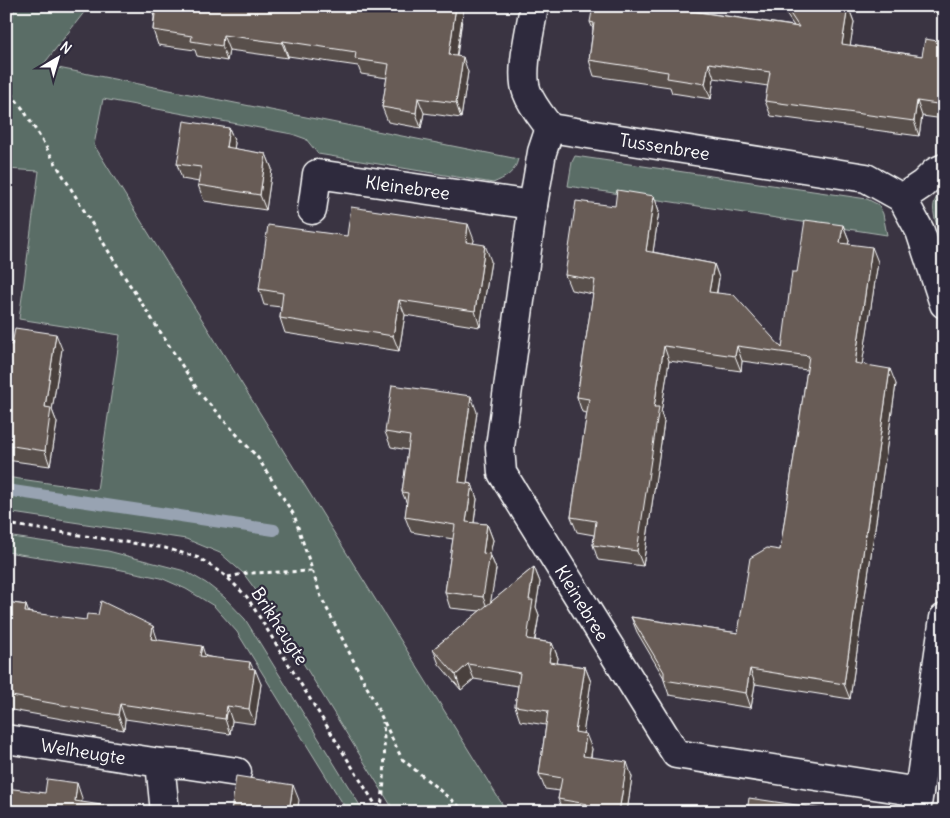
<svg xmlns="http://www.w3.org/2000/svg" width="950" height="818" font-family="Delius,sans-serif">
	<style>
		.green { fill: #5a6d66; stroke: #acb6b2 }
		.lines { fill: none; stroke-linecap: round; stroke-linejoin: round }
		.stream { stroke: #98a3b2; stroke-width: 12 }
		.minor-casing { stroke: #fff; stroke-width: 31 }
		.path { stroke: #fff; stroke-width: 3; stroke-dasharray: 4 4; stroke-linecap: butt }
		.minor { stroke: #2f2a3d; stroke-width: 28 }
		.wall { fill: #594f4b; stroke: #fff }
		.shaded-wall { fill: #49403d; stroke: #fff }
		.building { fill: #685c57; stroke: #fff }
		.labels { text-anchor: middle; dominant-baseline: central; stroke-width: 4.5; stroke-linejoin: round; paint-order: stroke }
		.street-label { font-size: 18px; fill: #fff; stroke: #2f2a3d }
	</style>
	<rect width="100%" height="100%" fill="#3a3442"/>
	<filter id="ink" filterUnits="userSpaceOnUse"><feTurbulence type="fractalNoise" baseFrequency=".02" numOctaves="2"/><feDisplacementMap in="SourceGraphic" scale="10" xChannelSelector="R" yChannelSelector="G"/><feConvolveMatrix kernelMatrix="1 2 1 2 8 2 1 2 1" color-interpolation-filters="sRGB"/></filter>
	<g filter="url(#ink)">
		<!-- green -->
		<g class="green">
			<path d="M15 6H89L43 65 518 159C515 173 505 178 493 183L318 154 306 139 292 134 103 99 94 145 507 812H395L269 608 243 573 220 553 186 539 6 512V477L97 490 120 335 19 319 39 171 6 169V49Z"/>
			<polygon points="575,156 867,199 879,205 883,214 887,235 568,186 572,162"/>
			<path d="M944 191V243C938 228 924 201 944 191Z"/>
			<polygon points="6,536 108,551 185,571 206,583 224,597 245,619 364,812 348,812 237,632 214,606 186,589 161,578 112,568 6,552"/>
		</g>
		<g class="lines">
			<!-- stream -->
			<polyline class="stream" points="6,490 274,530"/>
			<defs>
				<g id="minor">
					<path id="s1" d="M534 6C531 28 519 72 527 92 532 106 542 117 550 128L866 178 902 198 920 231 944 304"/>
					<path id="s2" d="M550 128 542 152 533 205 500 447 502 473 676 754 919 792"/>
					<polyline points="902,198 923,184 935,172 944,168"/>
					<path id="s3" d="M312 210 317 174 533 205"/>
					<path id="s4" d="M6 739 160 763 165 812"/>
					<polyline points="160,763 184,764 237,772"/>
					<polyline points="916,812 944,618"/>
				</g>
			</defs>
			<!-- minor casing -->
			<use href="#minor" class="minor-casing"/>
			<!-- path -->
			<g class="path">
				<polyline points="6,87 23,109 115,262 201,395 258,458 294,515 321,597 370,693 402,759 466,812"/>
				<polyline points="6,524 165,548 199,558 227,577 247,597 380,812"/>
				<polyline points="228,577 248,573 312,571"/>
				<path d="M380 811C386 782 385 751 383 722"/>
			</g>
			<!-- minor -->
			<use href="#minor" class="minor"/>
		</g>
		<!-- wall -->
		<g class="wall">
			<polygon points="464,6 457,56 468,72 461,118 424,113 421,128 388,122 382,107 387,78 361,74 358,66 288,56 288,58 229,50 227,61 197,56 195,50 158,45 153,30 154,17 153,14"/>
			<polygon points="782,6 848,6 854,22 850,45 922,56 944,42 944,119 922,116 919,136 771,116 765,101 768,86 714,78 711,99 672,93 670,87 594,76 589,60 593,29 590,22 666,7 794,26 784,11"/>
			<polygon points="229,128 235,143 234,149 266,154 272,169 266,210 204,201 198,185 199,182 182,179 177,164"/>
			<polygon points="654,196 659,211 653,252 714,264 719,278 717,293 782,348 797,272 843,225 849,240 848,244 878,262 862,364 896,384 850,699 755,684 751,708 669,695 664,680 664,678 637,632 631,617 738,633 780,550 807,370 742,361 741,371 669,361 661,413 664,422 643,566 598,560 593,545 594,535 577,532 571,517 587,413 582,412 577,397 593,294 571,290 565,275 615,206"/>
			<polygon points="347,236 474,240 473,243 491,261 480,327 405,315 399,351 285,333 280,318 281,307 264,305 259,289"/>
			<polygon points="6,344 62,349 52,410 57,423 50,466 6,460"/>
			<polygon points="477,412 467,483 472,484 477,499 474,523 487,524 493,540 490,554 496,569 490,603 534,567 540,582 536,607 539,615 535,640 552,643 558,658 557,663 585,667 591,682 583,733 592,749 591,757 632,777 627,812 563,812 558,799 560,791 545,789 539,774 546,725 520,721 515,706 518,686 474,679 461,690 439,664 433,649 480,611 450,608 445,592 453,539 411,532 405,517 407,504 402,492 408,450 391,447 385,432"/>
			<polygon points="6,602 26,605 28,612 158,640 206,656 253,669 261,684 255,724 232,721 230,734 125,719 124,730 6,709"/>
		</g>
		<!-- shaded-wall -->
		<g class="shaded-wall">
			<polygon points="456,6 464,6 454,70 449,55"/>
			<polygon points="848,6 854,22 848,59 842,44"/>
			<polygon points="223,35 229,50 227,61 222,46"/>
			<polygon points="283,41 288,56 288,58 282,43"/>
			<polygon points="463,57 468,72 461,118 456,103"/>
			<polygon points="709,63 714,78 711,99 705,84"/>
			<polygon points="418,98 424,113 421,128 416,113"/>
			<polygon points="917,101 922,116 919,136 914,121"/>
			<polygon points="229,128 235,143 232,163 226,147"/>
			<polygon points="266,154 272,169 266,210 260,195"/>
			<polygon points="654,196 659,211 651,266 646,251"/>
			<polygon points="468,224 474,240 471,257 466,242"/>
			<polygon points="843,225 849,240 846,258 840,243"/>
			<polygon points="485,245 491,261 480,327 475,311"/>
			<polygon points="872,247 878,262 860,378 855,363"/>
			<polygon points="714,264 719,278 714,307 709,292"/>
			<polygon points="399,300 405,315 399,351 393,336"/>
			<polygon points="56,334 62,349 52,410 57,423 50,466 45,451 45,407"/>
			<polygon points="664,346 669,361 661,413 664,422 643,566 637,551 654,407"/>
			<polygon points="737,346 742,361 741,371 735,356"/>
			<polygon points="890,369 896,384 850,699 844,684"/>
			<polygon points="471,396 477,412 465,497 459,482"/>
			<polygon points="472,484 477,499 472,537 466,522"/>
			<polygon points="487,524 493,540 490,554 496,569 489,612 483,597 483,553"/>
			<polygon points="534,567 540,582 536,607 539,615 532,654 527,639 529,600"/>
			<polygon points="26,605 31,620 25,612"/>
			<polygon points="153,626 158,641 151,639"/>
			<polygon points="552,643 558,658 555,677 549,662"/>
			<polygon points="202,646 207,661 200,656"/>
			<polygon points="250,662 255,673 255,669 261,684 255,724 249,709 249,668"/>
			<polygon points="468,664 474,679 461,690 456,675"/>
			<polygon points="585,667 591,682 581,747 575,732"/>
			<polygon points="750,669 755,684 751,708 746,693"/>
			<polygon points="120,704 125,719 124,730 118,715"/>
			<polygon points="227,706 232,721 230,734 225,719"/>
			<polygon points="586,734 592,749 588,771 583,756"/>
			<polygon points="627,762 632,777 627,812 619,812"/>
			<polygon points="77,783 82,798 81,812 75,801"/>
			<polygon points="293,785 299,800 297,812 289,812"/>
		</g>
		<!-- building -->
		<g class="building">
			<polygon points="154,6 456,6 449,55 463,57 456,103 418,98 416,113 382,107 389,64 355,59 356,52 283,41 282,43 223,35 222,46 191,41 192,36 153,30 155,14 153,14"/>
			<polygon points="593,6 658,6 799,27 785,6 848,6 842,44 922,56 925,39 944,42 944,105 917,101 914,121 765,101 770,72 709,63 705,84 667,78 668,72 589,60 594,23 590,22"/>
			<polygon points="184,121 229,128 226,147 266,154 260,195 198,185 201,167 177,164"/>
			<polygon points="617,190 654,196 646,251 714,264 709,292 734,295 782,348 792,272 797,272 805,220 843,225 840,243 872,247 855,363 890,369 844,684 750,669 746,693 664,680 664,672 631,617 738,633 750,558 767,548 780,550 809,356 737,346 735,356 664,346 654,407 659,407 637,551 593,545 596,521 571,517 589,399 577,397 595,280 565,275 576,201 615,206"/>
			<polygon points="351,207 468,224 466,242 485,245 475,311 399,300 393,336 280,318 283,293 259,289 268,225 347,236"/>
			<polygon points="15,328 56,334 45,407 51,408 45,451 6,445 6,344 12,345"/>
			<polygon points="392,385 471,396 459,482 472,484 466,522 487,524 483,553 490,554 483,597 445,592 455,525 405,517 408,493 402,492 410,436 385,432"/>
			<polygon points="534,567 529,600 533,600 527,639 552,643 549,662 585,667 575,732 586,734 583,756 627,762 619,812 608,812 586,809 587,804 558,799 562,778 539,774 548,711 515,706 520,673 468,664 456,675 433,649"/>
			<polygon points="101,601 153,626 151,639 202,646 200,656 250,662 249,668 255,669 249,709 227,706 225,719 120,704 118,715 6,695 6,602 26,605 25,612 86,620 87,614 98,615"/>
			<polygon points="236,776 293,785 289,812 231,812"/>
			<polygon points="47,779 77,783 75,801 114,807 113,812 6,812 6,788 45,793"/>
			<polygon points="749,798 823,809 823,812 747,812"/>
		</g>
	</g>
	<g class="labels">
		<!-- street labels -->
		<g class="street-label">
			<text stroke="none"><textPath href="#s1" startOffset="246">Tussenbree</textPath></text>
			<text stroke="none"><textPath href="#s3" startOffset="128">Kleinebree</textPath></text>
			<text stroke="none"><textPath href="#s2" startOffset="502">Kleinebree</textPath></text>
			<text transform="translate(280 626) rotate(57)">Brikheugte</text>
			<text stroke="none"><textPath href="#s4" startOffset="78">Welheugte</textPath></text>
		</g>
	</g>
	<!-- margin -->
	<rect width="950" height="818" fill="none" stroke="#2f2a3d" stroke-width="25"/>
	<rect x="12" y="12" width="925" height="793" fill="none" stroke="#fff" stroke-width="2" filter="url(#ink)"/>
	<!-- north arrow -->
	<g transform="translate(58 58) rotate(38)" stroke="#2f2a3d" stroke-width="4" paint-order="stroke">
	<path d="M0-4L9 19L0 12L-9 19Z" fill="#ffffff"/>
	<text y="-8" font-size="14" font-weight="bold" text-anchor="middle" fill="#ffffff">N</text>
	</g>
</svg>
